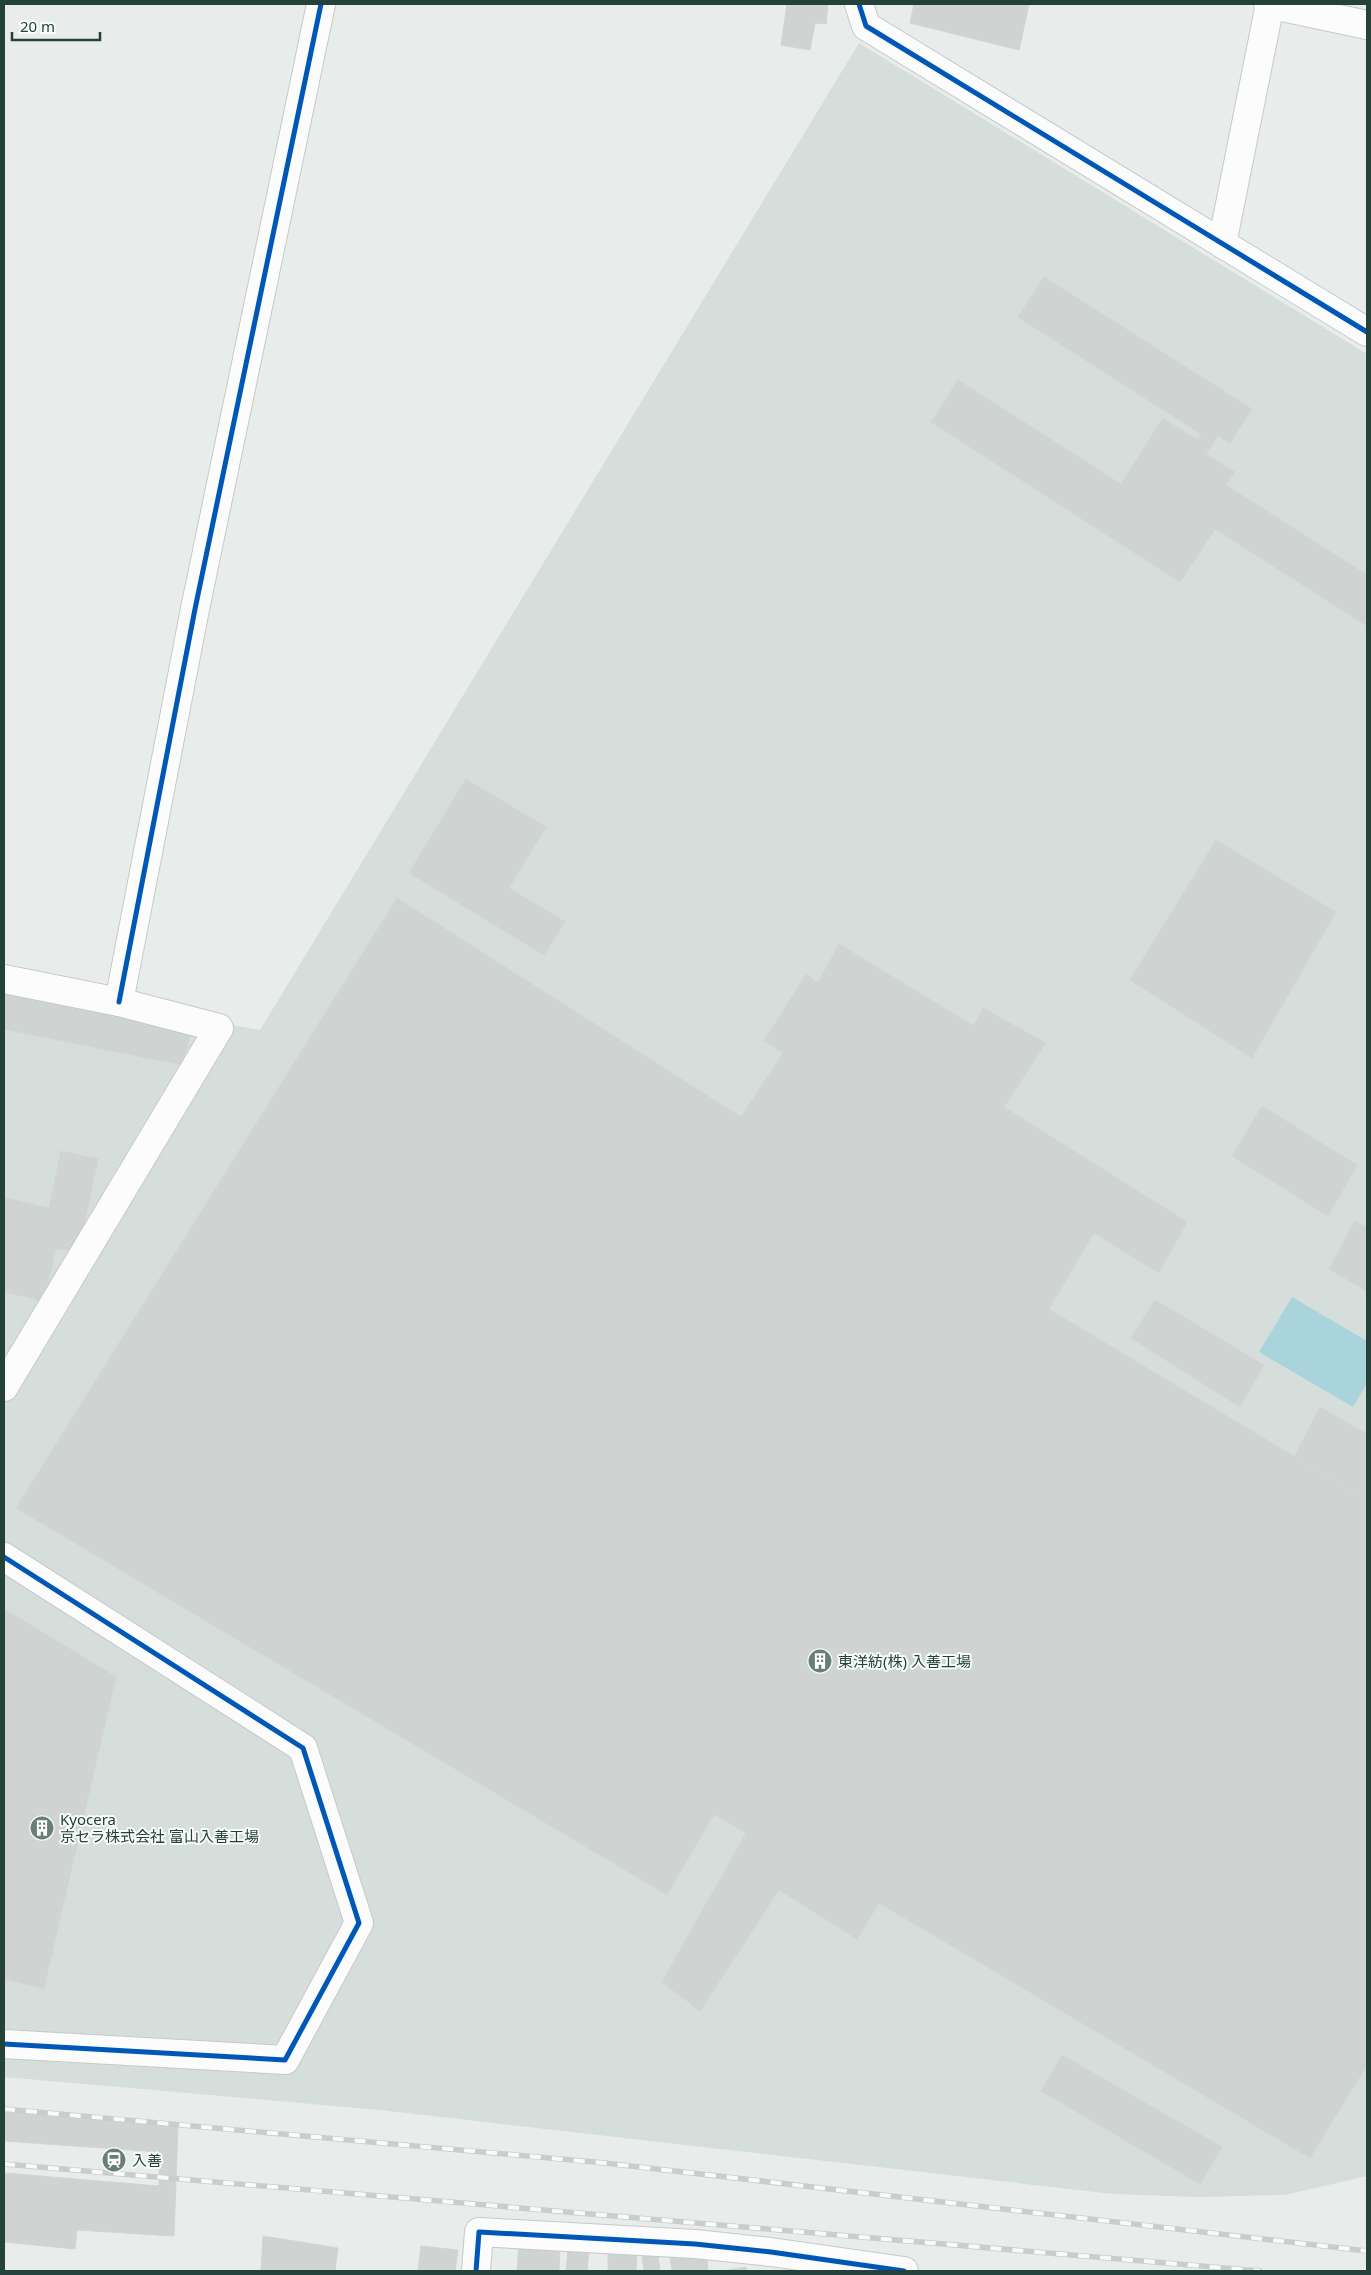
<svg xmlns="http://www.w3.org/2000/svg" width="1371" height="2275" font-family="'Noto Sans','Noto Sans JP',sans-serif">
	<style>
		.built { fill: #d6dedb }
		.water { fill: #a9d4db }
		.building { fill: #cfd4d2; stroke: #d1d6d4 }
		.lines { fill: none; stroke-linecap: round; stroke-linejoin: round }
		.minor-casing { stroke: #c5cac8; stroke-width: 30 }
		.minor { stroke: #fcfcfc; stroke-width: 28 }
		.rail-casing { stroke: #c9cdcc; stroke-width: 5.5 }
		.rail { stroke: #f7fbf9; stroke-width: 4; stroke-dasharray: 11; stroke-linecap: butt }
		.cycleway-casing { stroke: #f7fbf9; stroke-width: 8 }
		.cycleway { stroke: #0057b8; stroke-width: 5 }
		.labels { text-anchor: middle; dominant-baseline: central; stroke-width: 4; stroke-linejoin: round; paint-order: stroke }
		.poi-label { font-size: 15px; fill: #24423a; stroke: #f7fbf9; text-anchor: start }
	</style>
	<rect width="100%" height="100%" fill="#e8edeb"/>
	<!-- built -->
	<polygon class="built" points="859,43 1367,354 1367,2176 1285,2195 1197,2197 1113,2194 380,2110 4,2077 4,983 260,1030"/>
	<!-- water -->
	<polygon class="water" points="1292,1297 1367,1341 1367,1383 1353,1407 1259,1352"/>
	<!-- building -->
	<g class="building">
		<polygon points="787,4 828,4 826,24 815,23 810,50 781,45"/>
		<polygon points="914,4 1029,4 1019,50 910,23"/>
		<polygon points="1044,277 1252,409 1230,443 1218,436 1206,454 1235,472 1226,485 1367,575 1367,626 1215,529 1180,582 931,422 958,380 1121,484 1163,418 1197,440 1201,434 1018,317"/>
		<polygon points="466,779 546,827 509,888 565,922 544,955 409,873"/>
		<polygon points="1216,840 1336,912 1252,1058 1130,980"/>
		<polygon points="397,898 741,1117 783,1053 764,1041 806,974 818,983 839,944 974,1026 983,1008 1046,1043 1004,1107 1187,1222 1159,1273 1094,1233 1049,1309 1367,1500 1367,2065 1310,2158 879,1903 857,1939 779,1890 700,2011 662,1982 746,1833 714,1814 667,1895 16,1508"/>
		<polygon points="4,992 191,1032 182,1065 4,1029"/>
		<polygon points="1262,1106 1357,1165 1328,1216 1232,1156"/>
		<polygon points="61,1151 98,1159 78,1253 56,1248 44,1301 4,1292 5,1198 49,1208"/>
		<polygon points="1355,1221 1367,1227 1367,1291 1329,1269"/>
		<polygon points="1155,1300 1264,1365 1240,1407 1131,1338"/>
		<polygon points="1320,1407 1367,1434 1367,1500 1294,1457"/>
		<polygon points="4,1609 116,1677 44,1988 4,1979"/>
		<polygon points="1062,2055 1222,2147 1200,2184 1041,2091"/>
		<polygon points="4,2111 178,2127 174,2236 77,2230 75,2249 4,2242 4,2173 159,2186 159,2152 4,2141"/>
		<polygon points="263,2236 338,2248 335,2271 261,2271"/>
		<polygon points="519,2243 560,2247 559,2271 517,2271"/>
		<polygon points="421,2246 458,2250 455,2271 418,2271"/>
		<polygon points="568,2248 589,2250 587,2271 566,2271"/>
		<polygon points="706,2250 708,2271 672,2271 670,2254"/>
		<polygon points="608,2251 637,2252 636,2271 608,2271"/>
		<polygon points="658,2254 660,2271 644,2271 642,2255"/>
		<polygon points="746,2267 747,2271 723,2271"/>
	</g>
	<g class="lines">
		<defs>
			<g id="minor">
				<polyline points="859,4 866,26 1367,332"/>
				<polyline points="1268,4 1367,25"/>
				<polyline points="1222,244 1270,4"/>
				<polyline points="4,979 119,1002 219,1028 4,1387"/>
				<polyline points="119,1002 195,609 321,4"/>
				<polyline points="4,1557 303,1748 359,1923 285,2060 4,2044"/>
				<polyline points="476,2271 479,2232 695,2244 771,2252 904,2271"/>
			</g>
		</defs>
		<!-- minor casing -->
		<use href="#minor" class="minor-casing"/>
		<!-- minor -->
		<use href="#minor" class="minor"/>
		<defs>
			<g id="rail">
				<polyline points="4,2109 605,2163 1367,2251"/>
				<polyline points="4,2164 1260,2271"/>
			</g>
		</defs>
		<!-- rail casing -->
		<use href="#rail" class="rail-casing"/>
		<!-- rail -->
		<use href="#rail" class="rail"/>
		<defs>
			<g id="cycleway">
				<polyline points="859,4 866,26 1367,332"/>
				<polyline points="119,1002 195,609 321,4"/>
				<polyline points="4,1557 303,1748 359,1923 285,2060 4,2044"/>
				<polyline points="476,2271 479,2232 695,2244 771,2252 904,2271"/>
			</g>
		</defs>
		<!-- cycleway casing -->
		<use href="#cycleway" class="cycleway-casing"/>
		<!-- cycleway -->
		<use href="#cycleway" class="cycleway"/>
	</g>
	<!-- icons -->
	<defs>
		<symbol id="building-disc" viewBox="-11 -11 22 22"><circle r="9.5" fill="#697e78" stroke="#f7fbf9"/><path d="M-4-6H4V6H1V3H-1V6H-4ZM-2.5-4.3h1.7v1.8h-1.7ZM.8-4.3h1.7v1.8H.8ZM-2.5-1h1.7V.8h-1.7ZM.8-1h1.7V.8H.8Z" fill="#fff"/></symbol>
		<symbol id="station-disc" viewBox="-11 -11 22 22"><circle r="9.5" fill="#697e78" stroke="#f7fbf9"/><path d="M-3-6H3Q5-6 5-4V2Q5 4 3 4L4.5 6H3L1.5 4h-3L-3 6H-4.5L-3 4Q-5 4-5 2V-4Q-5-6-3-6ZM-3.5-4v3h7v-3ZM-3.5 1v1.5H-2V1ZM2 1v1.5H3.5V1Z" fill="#fff"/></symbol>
	</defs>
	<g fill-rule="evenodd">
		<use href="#building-disc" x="806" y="1647" width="28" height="28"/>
		<use href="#building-disc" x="28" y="1814" width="28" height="28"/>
		<use href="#station-disc" x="100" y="2146" width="28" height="28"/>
	</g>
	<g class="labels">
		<!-- poi labels -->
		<g class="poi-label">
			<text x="838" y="1661">東洋紡(株) 入善工場</text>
			<text x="60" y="1819">Kyocera<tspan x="60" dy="17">京セラ株式会社 富山入善工場</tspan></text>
			<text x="132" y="2160">入善</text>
		</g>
	</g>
	<!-- border -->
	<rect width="1371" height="2275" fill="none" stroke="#24423a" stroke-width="10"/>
	<!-- scale -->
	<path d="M12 32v8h88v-8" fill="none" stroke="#24423a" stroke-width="2.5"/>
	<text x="20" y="32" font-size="15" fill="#24423a" stroke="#f7fbf9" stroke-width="4" paint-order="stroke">20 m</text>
</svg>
